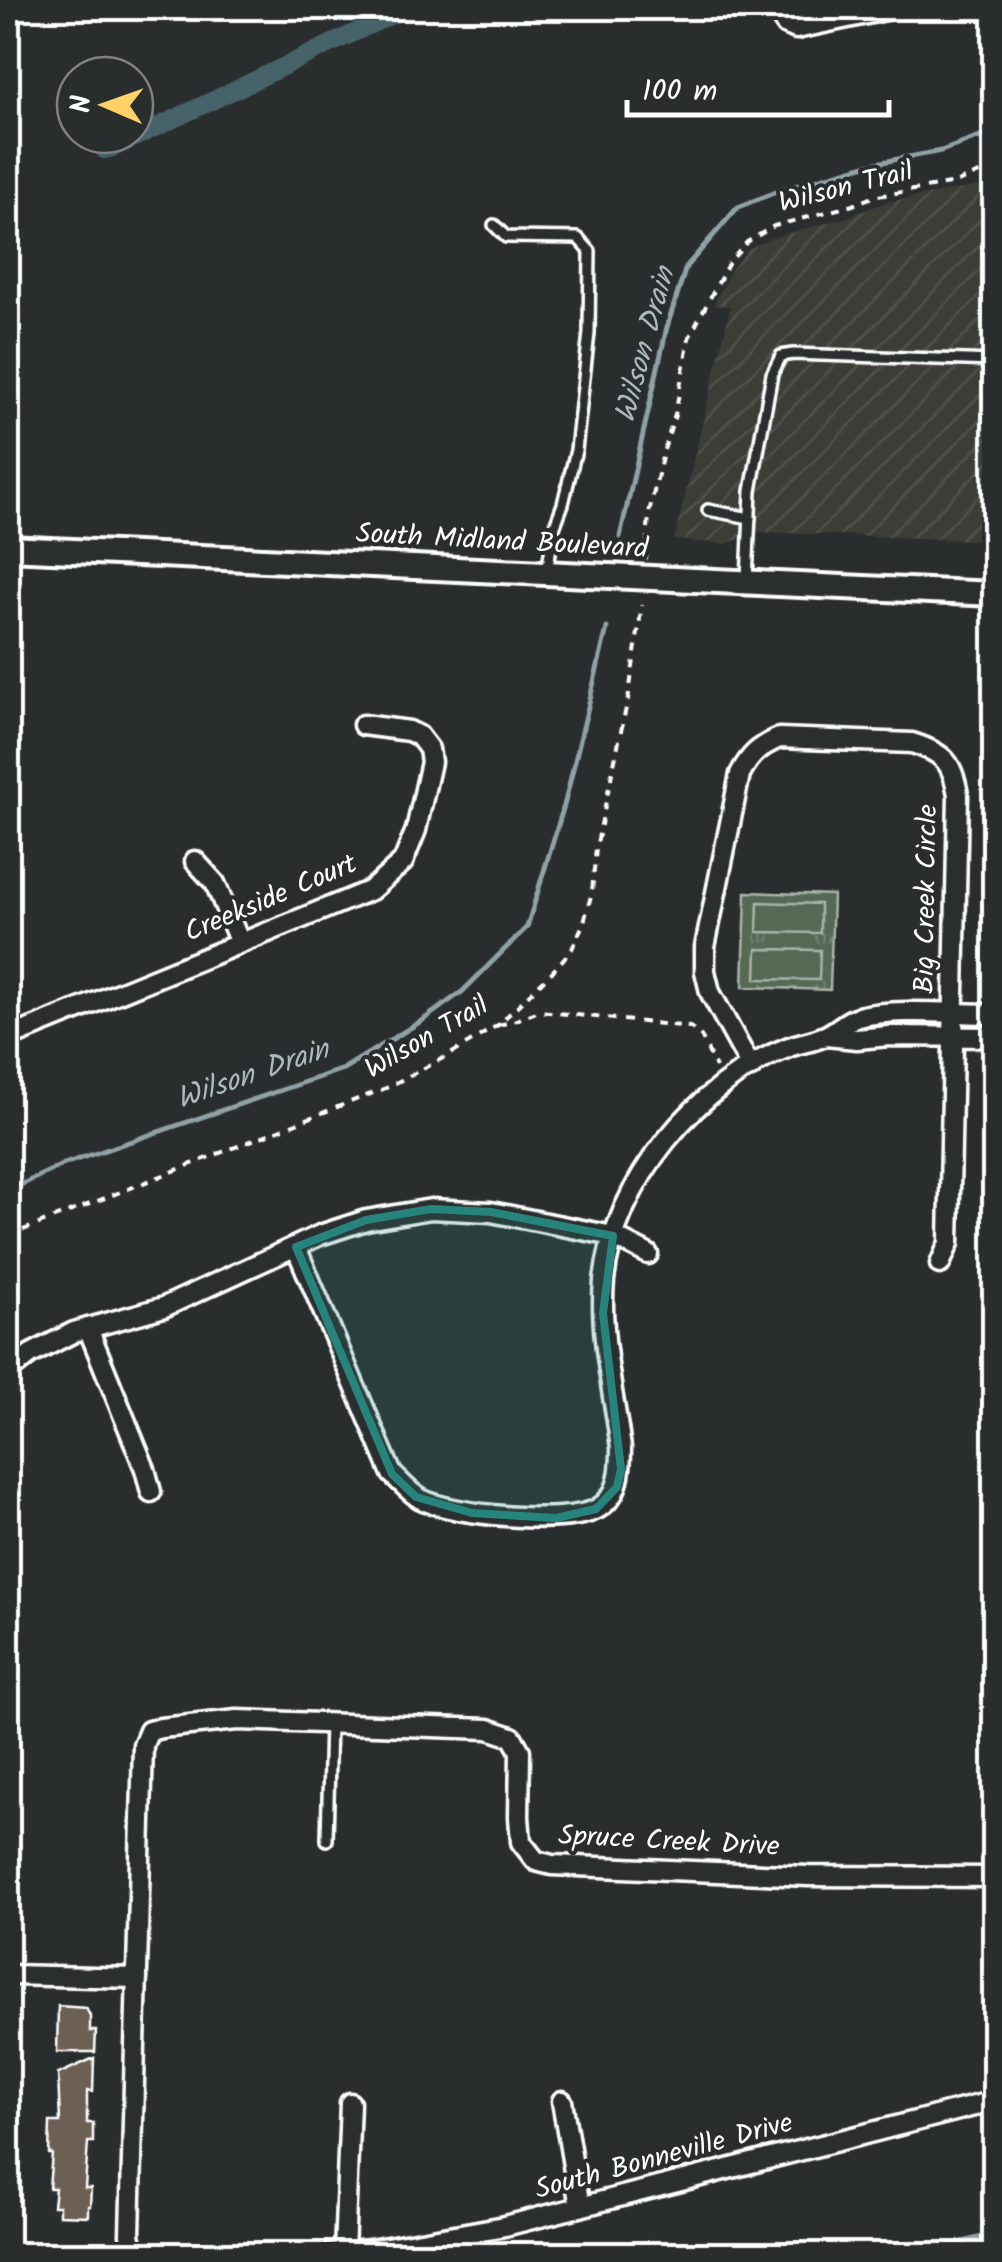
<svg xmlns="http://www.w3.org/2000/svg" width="1002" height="2262" font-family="Kalam,sans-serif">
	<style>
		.industrial { fill: url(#industrial-furrows) }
		.park { fill: url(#park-tufts); stroke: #aab4aa; stroke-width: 2.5 }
		.pitch { fill: #556954; stroke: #aab4aa; stroke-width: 2.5 }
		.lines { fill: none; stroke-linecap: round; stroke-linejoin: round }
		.stream { stroke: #91a2a6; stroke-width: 5 }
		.canal { stroke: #47646b; stroke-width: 18 }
		.building { fill: #6c5f53; stroke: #fff; stroke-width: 2.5 }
		.service-casing { stroke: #fff; stroke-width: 16 }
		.minor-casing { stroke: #fff; stroke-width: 25 }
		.secondary-casing { stroke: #fff; stroke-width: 30 }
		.path { stroke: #fff; stroke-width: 4; stroke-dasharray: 8 8; stroke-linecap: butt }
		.service { stroke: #2a2d2e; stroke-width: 9 }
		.minor { stroke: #2a2d2e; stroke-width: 18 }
		.secondary { stroke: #2a2d2e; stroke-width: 22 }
		.marked { fill: #27847c; fill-opacity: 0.2; stroke: #27847c; stroke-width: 8; stroke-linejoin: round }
		.labels { text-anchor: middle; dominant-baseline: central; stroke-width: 8; stroke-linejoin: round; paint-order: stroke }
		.street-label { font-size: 28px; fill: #fff; stroke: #2a2d2e }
		.water-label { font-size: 30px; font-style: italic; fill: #acb9bc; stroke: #2a2d2e }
	</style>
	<defs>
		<pattern id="industrial-furrows" width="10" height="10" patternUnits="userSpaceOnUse" patternTransform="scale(2.5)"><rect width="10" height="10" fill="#3e3c39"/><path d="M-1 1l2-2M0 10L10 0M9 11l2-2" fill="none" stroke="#51504d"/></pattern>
		<pattern id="park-tufts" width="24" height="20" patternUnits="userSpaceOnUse" patternTransform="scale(2.5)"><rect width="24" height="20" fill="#556954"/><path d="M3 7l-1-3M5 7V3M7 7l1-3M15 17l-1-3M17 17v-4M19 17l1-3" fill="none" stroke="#6e806e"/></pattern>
	</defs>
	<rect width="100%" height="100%" fill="#2a2d2e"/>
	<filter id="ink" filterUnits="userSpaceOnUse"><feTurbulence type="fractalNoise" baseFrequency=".01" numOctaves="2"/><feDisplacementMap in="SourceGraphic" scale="20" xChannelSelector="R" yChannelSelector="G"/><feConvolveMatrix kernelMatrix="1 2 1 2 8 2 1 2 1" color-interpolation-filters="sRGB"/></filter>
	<g filter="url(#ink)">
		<!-- industrial -->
		<polygon class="industrial" points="994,181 994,541 759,532 726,544 674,540 731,306 713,305 731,270 748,249 771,238 848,217 886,202 980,186"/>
		<!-- park -->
		<polygon class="park" points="746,892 833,895 830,990 743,987"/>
		<!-- pitch -->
		<g class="pitch">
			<polygon points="758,902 820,904 820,933 757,932"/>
			<polygon points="757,949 820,950 819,980 756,979"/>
		</g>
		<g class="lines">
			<!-- stream -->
			<g class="stream">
				<polyline points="620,537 667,327 686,267 738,207 784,189 866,165 941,151 994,132"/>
				<polyline points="8,1191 64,1164 343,1069 423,1020 463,991 527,927 565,802 607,628"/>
				<polyline points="916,2254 994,2234"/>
			</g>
			<!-- canal -->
			<polyline class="canal" points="104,150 113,148 406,8"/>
		</g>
		<!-- building -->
		<g class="building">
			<polygon points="58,2006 86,2008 90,2016 90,2031 96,2031 95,2052 57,2052"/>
			<polygon points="94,2058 93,2092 87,2091 87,2123 93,2123 93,2142 88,2142 85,2188 91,2188 90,2206 88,2206 88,2216 59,2215 59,2206 53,2206 55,2188 49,2188 52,2154 49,2154 50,2122 60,2122 58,2074"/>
		</g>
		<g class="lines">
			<defs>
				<g id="service">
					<polyline points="494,225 506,237 578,238 590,251 589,333 576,450 563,504 554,528 547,572"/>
					<polyline points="708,510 750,518"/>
					<polyline points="747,580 751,491 772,374 781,356 793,354 994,361"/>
					<polyline points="327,1840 330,1723"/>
				</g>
				<g id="minor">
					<polyline points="775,8 786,25 796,29 895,8"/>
					<polyline points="195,861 215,883 240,943"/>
					<polyline points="826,1036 857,1039 889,1036 994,1037"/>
					<polyline points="8,1038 371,890 403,862 416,830 431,762 429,749 419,736 409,731 363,725"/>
					<path d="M751 1067 710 992 705 971V947L740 774C750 755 759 747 779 738L912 743C944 753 953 762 958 795L949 1243 940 1264"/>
					<path d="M296 1247 392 1474C401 1482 410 1493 421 1499 452 1515 565 1526 597 1509 620 1496 621 1471 621 1448 614 1396 599 1333 604 1281 614 1183 697 1083 789 1047 800 1043 814 1041 825 1036 837 1031 846 1020 858 1017 896 1008 954 1014 994 1014"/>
					<polyline points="88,1328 145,1469 151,1492"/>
					<polyline points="8,1372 31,1354 74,1332 164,1307 320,1235 366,1220 431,1209 491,1212 613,1236 648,1254"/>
					<polyline points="8,1975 137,1978"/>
					<polyline points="562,2101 580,2207"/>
					<polyline points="344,2253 350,2103"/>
					<polyline points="134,2254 130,2234 143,1745 149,1731 161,1728 237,1720 488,1729 512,1737 520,1751 519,1817 521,1842 536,1861 552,1865 808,1876 994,1877"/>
					<polyline points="330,2254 370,2250 505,2226 994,2101"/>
				</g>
				<polyline id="secondary" points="8,548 994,594"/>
			</defs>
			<!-- service casing -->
			<use href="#service" class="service-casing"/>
			<!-- minor casing -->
			<use href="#minor" class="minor-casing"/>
			<!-- secondary casing -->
			<use href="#secondary" class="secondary-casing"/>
			<!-- path -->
			<g class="path">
				<polyline points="646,560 649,513 663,453 675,415 689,338 728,264 747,242 774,226 853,205 872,197 955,183 994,167"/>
				<polyline points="498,1025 511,1022 539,1011 690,1027 701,1036 716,1068"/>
				<polyline points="8,1236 386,1088 449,1055 498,1025 552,972 572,949 584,922 592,892 596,848 629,694 642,605"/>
			</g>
			<!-- service -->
			<use href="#service" class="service"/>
			<!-- minor -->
			<use href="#minor" class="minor"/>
			<!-- secondary -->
			<use href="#secondary" class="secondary"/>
		</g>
	</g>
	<!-- marked area -->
	<path class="marked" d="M431 1209 491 1212 613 1236 603 1313 621 1469 617 1487 596 1509 556 1518 472 1513 416 1497 392 1474 296 1247 366 1220Z"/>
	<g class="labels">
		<!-- street labels -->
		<g class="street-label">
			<text transform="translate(846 188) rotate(-14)">Wilson Trail</text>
			<text transform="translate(502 542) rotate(3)">South Midland Boulevard</text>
			<text transform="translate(271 899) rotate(-23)">Creekside Court</text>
			<text transform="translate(927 899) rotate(-89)">Big Creek Circle</text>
			<text transform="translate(427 1038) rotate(-30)">Wilson Trail</text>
			<text transform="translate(669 1842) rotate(3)">Spruce Creek Drive</text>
			<text transform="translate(664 2157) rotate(-15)">South Bonneville Drive</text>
		</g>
		<!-- water labels -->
		<g class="water-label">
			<text transform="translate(646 345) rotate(-75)">Wilson Drain</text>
			<text transform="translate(253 1075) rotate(-19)">Wilson Drain</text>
		</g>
	</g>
	<!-- margin -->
	<rect width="1002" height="2262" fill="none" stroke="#2a2d2e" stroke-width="40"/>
	<rect x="20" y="20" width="962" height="2222" fill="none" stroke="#fff" stroke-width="4" filter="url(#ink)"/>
	<!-- north arrow -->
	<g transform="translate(105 105) rotate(272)"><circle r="48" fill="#2a2d2e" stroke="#7f8182" stroke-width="2.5"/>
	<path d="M0-8L18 38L0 25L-18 38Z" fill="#ffd166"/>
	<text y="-15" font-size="28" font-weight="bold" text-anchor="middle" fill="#ffffff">N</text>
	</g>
	<!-- scale -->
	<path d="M627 100v15h262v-15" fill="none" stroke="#ffffff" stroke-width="5"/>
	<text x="642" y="100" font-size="30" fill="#ffffff" stroke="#2a2d2e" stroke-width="8" paint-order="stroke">100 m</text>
</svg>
